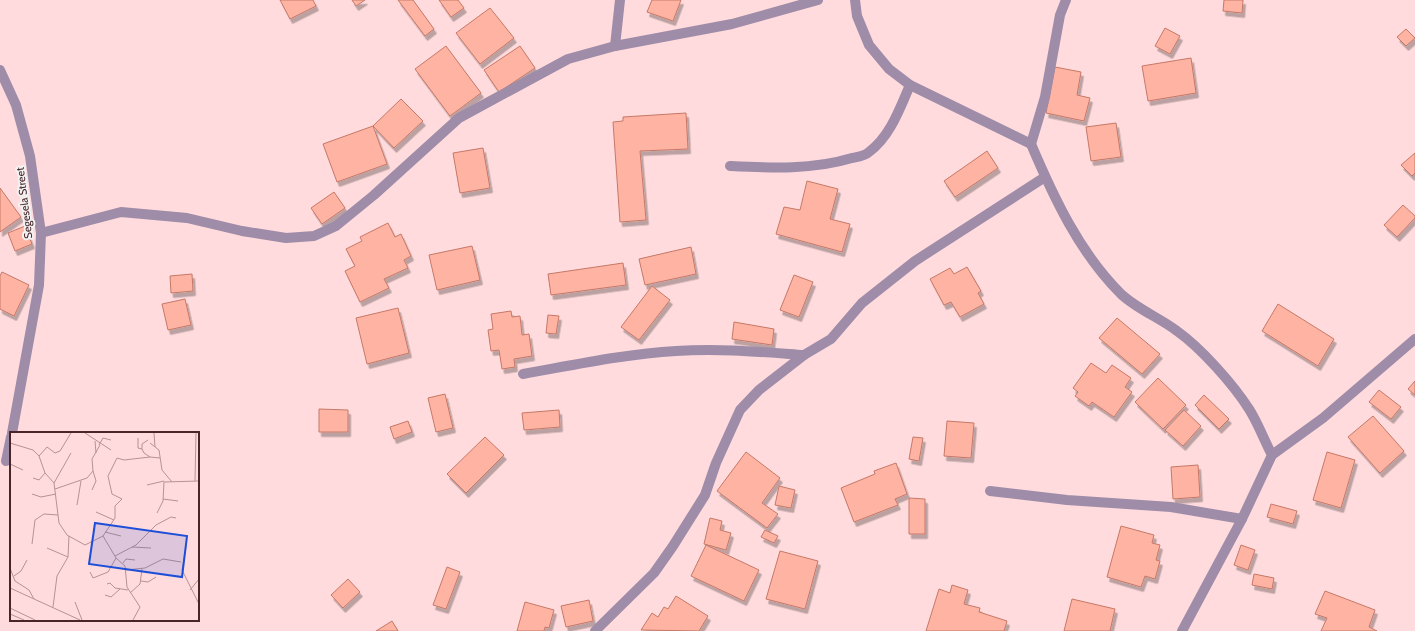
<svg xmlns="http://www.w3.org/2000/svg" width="1415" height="631" font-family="Cabin,sans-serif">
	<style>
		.building { fill: #ffb4a3; stroke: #c57867; filter: url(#shadow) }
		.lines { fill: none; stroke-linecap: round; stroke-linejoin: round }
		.minor { stroke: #9e8ca8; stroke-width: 10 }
		.labels { text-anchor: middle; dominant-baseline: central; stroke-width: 4; stroke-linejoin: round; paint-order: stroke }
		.street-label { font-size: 11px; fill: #472529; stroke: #f2f2f2 }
		.inset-road { fill: none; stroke: #b59295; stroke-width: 1 }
		.view { fill: #1d4ed8; fill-opacity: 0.15; stroke: #1d4ed8; stroke-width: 2 }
		.inset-edge { fill: none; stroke: #472529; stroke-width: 2 }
	</style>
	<defs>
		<filter id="shadow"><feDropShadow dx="2.5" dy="4.5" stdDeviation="0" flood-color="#0004"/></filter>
	</defs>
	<rect width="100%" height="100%" fill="#ffdbdd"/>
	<!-- building -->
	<g class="building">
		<polygon points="280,0 313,0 316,6 290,19"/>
		<polygon points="352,0 365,0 356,6"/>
		<polygon points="398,0 413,0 434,29 425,36"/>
		<polygon points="439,0 458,0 464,8 451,17"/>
		<polygon points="652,0 681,0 673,21 647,12"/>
		<polygon points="1224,0 1243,0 1242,13 1223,11"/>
		<polygon points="490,8 514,38 480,64 456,33"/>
		<polygon points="1165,28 1180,36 1170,54 1155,46"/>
		<polygon points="1406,29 1415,38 1406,46 1397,37"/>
		<polygon points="446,46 481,93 450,116 415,69"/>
		<polygon points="520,46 535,68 499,92 484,70"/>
		<polygon points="1191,58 1196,93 1148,101 1142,66"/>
		<polygon points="1055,67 1081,72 1077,95 1090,98 1084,121 1046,113"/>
		<polygon points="401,99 423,121 394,148 373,126"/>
		<polygon points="686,113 688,149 640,151 646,220 620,222 613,122 623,121 623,117"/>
		<polygon points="1116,123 1121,157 1091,161 1086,127"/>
		<polygon points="373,126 387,164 337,182 323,144"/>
		<polygon points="483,148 490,188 460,193 453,153"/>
		<polygon points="987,151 998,168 955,197 944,181"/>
		<polygon points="1415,153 1415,173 1412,176 1401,165"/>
		<polygon points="807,181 838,189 830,219 850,224 842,252 776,234 784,207 800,210"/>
		<polygon points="0,188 21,217 0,232"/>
		<polygon points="334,192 345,208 322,224 311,208"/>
		<polygon points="1403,205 1415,216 1415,218 1397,237 1384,225"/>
		<polygon points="388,223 395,237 401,234 411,256 404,260 408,268 384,279 389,288 360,302 345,271 355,266 346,249 362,241 360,237"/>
		<polygon points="25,226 32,244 15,251 8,233"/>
		<polygon points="472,246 480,280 437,290 429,255"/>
		<polygon points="691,247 696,274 645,285 639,259"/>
		<polygon points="623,263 626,285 551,295 548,274"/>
		<polygon points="967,267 981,291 978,293 984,304 960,317 951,302 944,305 930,279 950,268 954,274"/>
		<polygon points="2,272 29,285 14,316 0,309 0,276"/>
		<polygon points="192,274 193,291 171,293 170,276"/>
		<polygon points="794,275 813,282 799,317 780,310"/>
		<polygon points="652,286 670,300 639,340 621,327"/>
		<polygon points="185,299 191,325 168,330 162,304"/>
		<polygon points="1278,304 1334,339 1318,366 1262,331"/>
		<polygon points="398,308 409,353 367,364 356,318"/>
		<polygon points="511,311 512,317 520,316 522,335 529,334 532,356 514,359 515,367 502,369 499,350 491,351 488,330 493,329 491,314"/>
		<polygon points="548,315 559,316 556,334 546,333"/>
		<polygon points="1117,318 1160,354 1142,374 1099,338"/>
		<polygon points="734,322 774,329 772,345 732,339"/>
		<polygon points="1091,363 1106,373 1112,365 1131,378 1125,387 1132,392 1114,417 1092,402 1089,406 1075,396 1078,392 1073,388"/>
		<polygon points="1158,378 1186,405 1163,429 1135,402"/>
		<polygon points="1415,381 1415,395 1408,389"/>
		<polygon points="1379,390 1401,407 1391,419 1369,402"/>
		<polygon points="445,394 453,428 436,432 428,398"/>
		<polygon points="1204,395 1229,419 1219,429 1195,405"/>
		<polygon points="319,409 348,410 348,432 319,432"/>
		<polygon points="559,410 560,427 524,430 522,413"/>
		<polygon points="1184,410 1201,426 1183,446 1165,430"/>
		<polygon points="1373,416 1404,451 1380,473 1348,437"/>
		<polygon points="408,421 412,432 394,439 390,427"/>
		<polygon points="947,421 974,423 971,458 944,456"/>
		<polygon points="485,437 504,455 466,493 447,474"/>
		<polygon points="913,437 923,438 919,461 909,459"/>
		<polygon points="746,452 780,478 762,503 778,514 767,528 717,491"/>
		<polygon points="1327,452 1355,460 1341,508 1313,500"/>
		<polygon points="896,463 907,494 895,499 898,505 854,522 841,488 875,474 874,471"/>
		<polygon points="1198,465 1200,497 1173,499 1171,467"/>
		<polygon points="779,486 795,490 791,508 775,505"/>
		<polygon points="909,498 925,499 925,534 909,534"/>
		<polygon points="1271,504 1297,511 1293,524 1267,517"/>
		<polygon points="710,518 722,521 720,530 731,533 726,550 704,544"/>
		<polygon points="1121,526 1154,535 1152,543 1160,545 1156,560 1160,561 1155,579 1145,576 1141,587 1107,577"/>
		<polygon points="765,530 778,536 774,543 761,537"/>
		<polygon points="706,545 759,570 744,601 691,576"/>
		<polygon points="1241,545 1255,550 1248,570 1234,565"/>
		<polygon points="780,551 818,561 805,609 766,599"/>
		<polygon points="447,567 460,572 446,609 433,605"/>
		<polygon points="1254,574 1274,578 1272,589 1252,585"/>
		<polygon points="348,579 360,592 343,608 331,595"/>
		<polygon points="952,585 968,590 964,604 980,608 979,612 1007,621 1004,631 926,631 939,589 950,593"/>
		<polygon points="1325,591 1375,610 1369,627 1377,631 1321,631 1327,618 1315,614"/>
		<polygon points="676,596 708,616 699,631 641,630 652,613 658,617 664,607 668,609"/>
		<polygon points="1072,599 1115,609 1110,631 1064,631"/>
		<polygon points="589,600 593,621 566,627 561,606"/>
		<polygon points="525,602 554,610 549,628 545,627 544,631 517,631"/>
		<polygon points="392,621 398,631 376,631"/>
	</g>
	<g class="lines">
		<!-- minor -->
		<g class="minor">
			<path d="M855 0 857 16 869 45 889 69 910 85 1031 144C1054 198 1079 252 1121 294 1137 309 1160 318 1177 331 1201 348 1233 384 1249 409 1258 423 1264 440 1272 455L1242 519 1182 631"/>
			<polyline points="615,46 620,0"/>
			<polyline points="0,70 16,105 30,156 41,233 39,285 12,433"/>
			<polyline points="1031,144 1045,97 1060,15 1066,0"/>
			<path d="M730 166C772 168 812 170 852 158 857 157 865 156 869 152 890 137 900 108 910 85"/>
			<polyline points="41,233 121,212 187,218 242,231 286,238 314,236 336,226 374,195 459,118 568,59 615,46 732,24 818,0"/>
			<path d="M523 374C574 365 625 354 676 351 719 348 762 352 804 355"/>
			<polyline points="1272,455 1323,418 1415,339"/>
			<polyline points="6,461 11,437"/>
			<polyline points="990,491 1067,500 1171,507 1242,519"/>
			<polyline points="595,631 654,573 673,546 705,495 716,463 740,410 759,390 804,355 831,339 862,303 915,261 1045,177"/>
		</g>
	</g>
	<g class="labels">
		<!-- street labels -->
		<g class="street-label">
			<text transform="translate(24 203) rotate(-97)">Segesela Street</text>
		</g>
	</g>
	<!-- overview -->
	<g transform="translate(10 432)">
		<rect width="189" height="189" fill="#ffdbdd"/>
		<path class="inset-road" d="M75 1 101 18M144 1 145 15M128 6V16L132 17M138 8 132 12V17L134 21 140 25M85 9 86 21M0 11 23 18 29 24 35 41 44 51 49 91 57 103 75 113 93 104M140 11 149 18 152 38 162 50M89 13 93 6 101 8M29 24 37 15 45 21 50 19 61 1M0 32 13 38M23 46 29 48 35 41M185 49 186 1M44 51 61 21M137 53 154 49M45 57 77 46 83 39 82 27 90 13M82 58 86 49 83 39M22 62 31 65 46 62M153 67 168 69M67 73 71 49M86 80 104 88M147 81 153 69 154 50 189 49M95 100 111 104M22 112 25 88 34 82 48 83M122 115 141 116M176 115 172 138 189 172M37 116 58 125M105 124 126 113 146 93 161 85 166 86M113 131 116 127 125 128M0 136 5 149 19 158 24 167M116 138 135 136 153 127 171 130M80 140 83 146 98 140 106 126M4 144 11 139 17 128M131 149 138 150 146 145M97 152 100 151 105 156 118 158M0 156 70 188M180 158 189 147M120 161 130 152 132 137M95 163 101 165 110 157M65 170 72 188M43 175 47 144 58 125 59 104M0 176 25 188M0 182 14 188M123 188 130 175 117 155 115 134 106 126 93 104 105 86V74L112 67 102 62 98 44 107 26 114 28 140 25 150 26"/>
		<path class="view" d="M85 91 177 104 172 145 79 132Z"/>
		<rect width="189" height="189" class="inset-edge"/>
	</g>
</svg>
